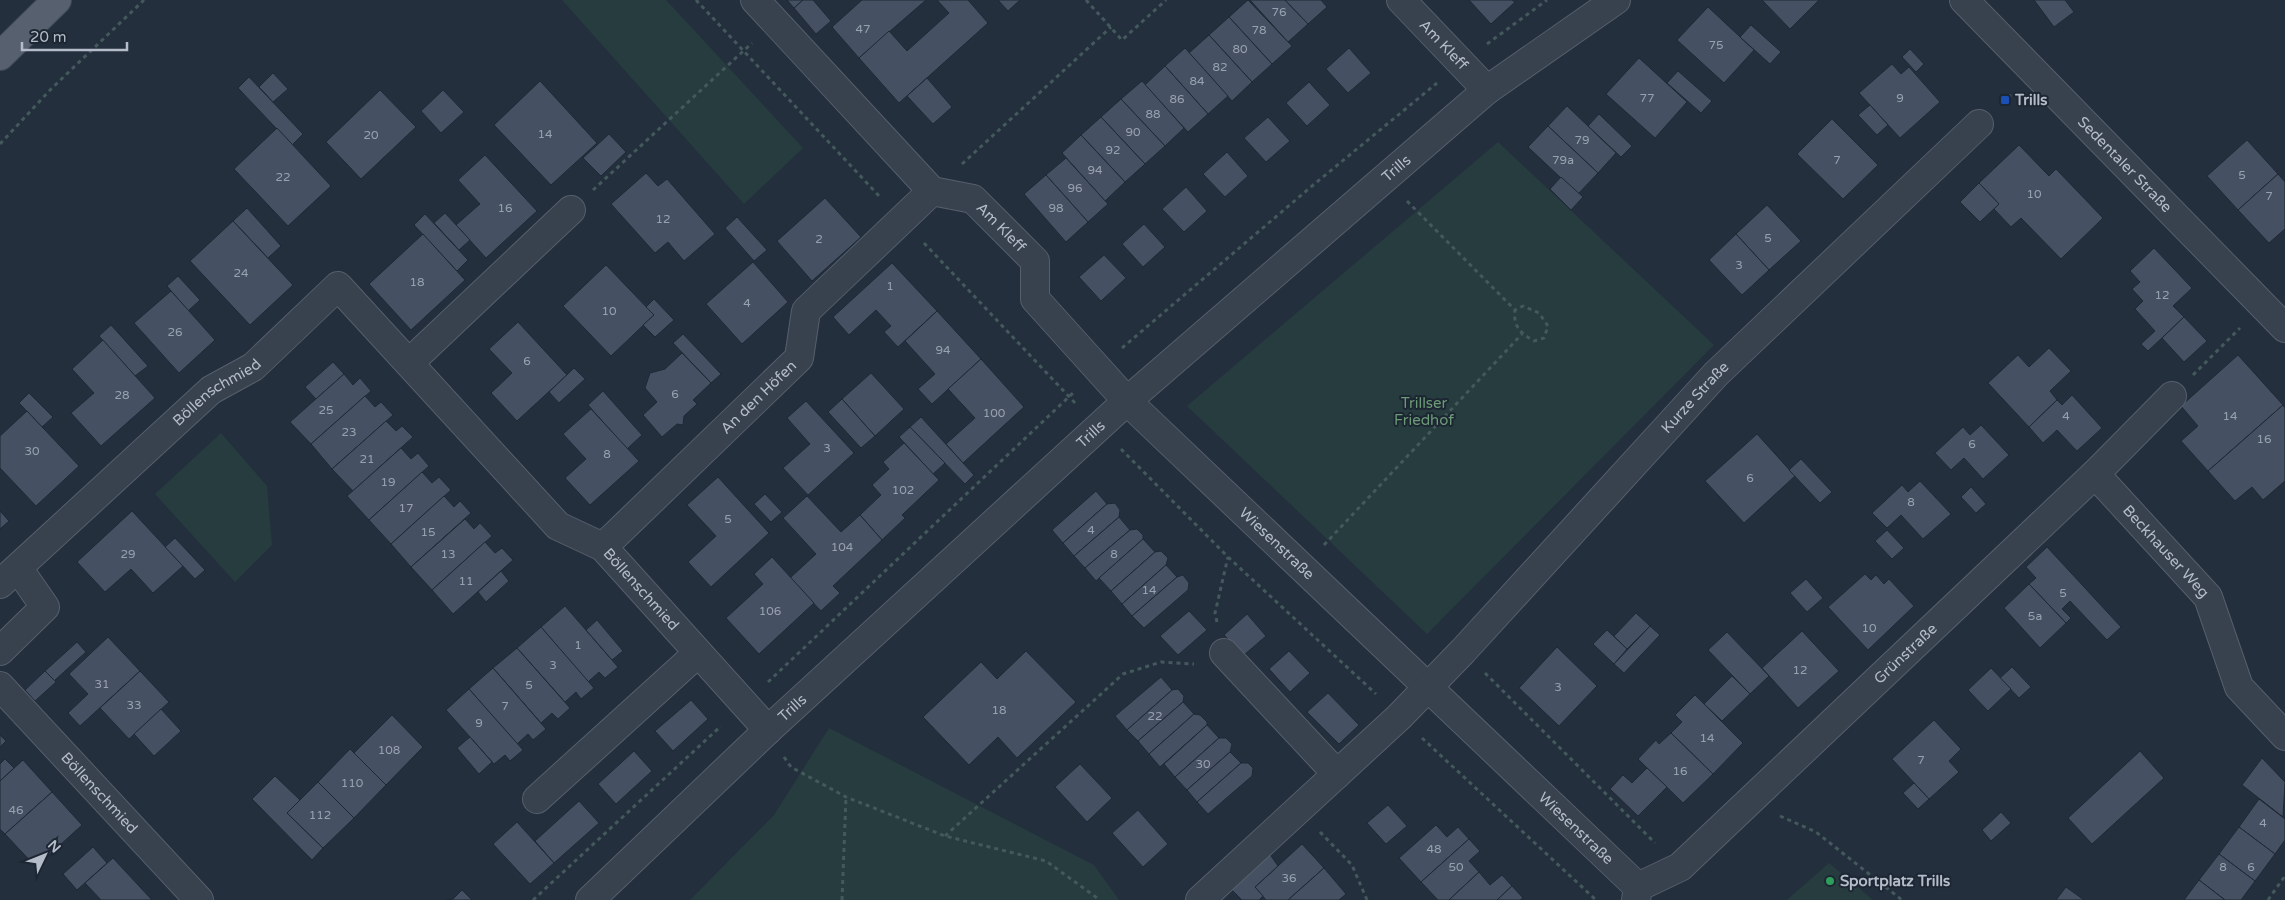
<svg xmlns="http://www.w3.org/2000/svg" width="2285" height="900" font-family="'Varela Round',sans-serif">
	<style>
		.green { fill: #263c3f }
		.building { fill: #455162; stroke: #1f2835 }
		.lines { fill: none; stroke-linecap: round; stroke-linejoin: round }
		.minor-casing { stroke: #565f6c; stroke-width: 30 }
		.major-casing { stroke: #414a57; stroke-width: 30 }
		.path { stroke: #44595c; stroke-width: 3; stroke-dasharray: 4 4; stroke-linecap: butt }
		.minor { stroke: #38414e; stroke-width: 28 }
		.major { stroke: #56606e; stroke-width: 28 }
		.transit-dot { fill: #1a4fb4; stroke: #1d2633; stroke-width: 2 }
		.leisure-dot { fill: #2e9e5b; stroke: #1d2633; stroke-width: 2 }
		.labels { text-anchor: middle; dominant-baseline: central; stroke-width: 4; stroke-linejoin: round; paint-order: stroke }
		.number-label { font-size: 12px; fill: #98a1af }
		.street-label { font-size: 15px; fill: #b4bcc9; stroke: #1d2633 }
		.poi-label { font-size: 15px; font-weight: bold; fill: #b4bcc9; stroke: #1d2633; text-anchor: start }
		.park-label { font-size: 15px; fill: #6b9a76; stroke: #1d2633 }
	</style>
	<rect width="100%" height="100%" fill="#242f3e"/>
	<!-- green -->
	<g class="green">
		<polygon points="562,0 666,0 803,148 744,204"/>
		<polygon points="1498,142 1714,345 1427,634 1187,406"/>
		<polygon points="221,433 267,486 272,545 235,582 155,494"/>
		<polygon points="829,728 1094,865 1119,900 690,900 774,815"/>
		<polygon points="1829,863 1873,900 1787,900"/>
	</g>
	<!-- building -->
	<g class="building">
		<polygon points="787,0 803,0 794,8"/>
		<polygon points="803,0 813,0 831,21 816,34 794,8"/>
		<polygon points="862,0 926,0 859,58 832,27"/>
		<polygon points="937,0 968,0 988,23 899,103 859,58 889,31 907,51 949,13"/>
		<polygon points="998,0 1020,0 1008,11"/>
		<polygon points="1248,0 1292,46 1272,64 1229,17"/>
		<polygon points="1250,0 1285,0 1308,24 1288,42"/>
		<polygon points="1285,0 1321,0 1327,7 1308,24"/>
		<polygon points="1469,0 1512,0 1515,2 1491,24"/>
		<polygon points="1762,0 1819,0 1790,29"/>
		<polygon points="2034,0 2065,0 2074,12 2054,27"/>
		<polygon points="1708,7 1754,50 1724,83 1677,40"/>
		<polygon points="1229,17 1272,64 1252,82 1209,35"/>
		<polygon points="1751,25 1781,52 1770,64 1740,37"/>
		<polygon points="1209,35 1252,82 1232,101 1189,53"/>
		<polygon points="1185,48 1228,96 1208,114 1165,66"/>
		<polygon points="1349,48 1371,73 1348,93 1326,69"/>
		<polygon points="1910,49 1924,64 1916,72 1902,57"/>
		<polygon points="1639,58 1687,102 1655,138 1606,94"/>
		<polygon points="1892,64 1901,74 1909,67 1940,102 1900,138 1859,93"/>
		<polygon points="1165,66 1208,114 1188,132 1145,85"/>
		<polygon points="1678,71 1712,101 1701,113 1667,83"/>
		<polygon points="273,73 288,89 273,102 259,87"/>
		<polygon points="249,77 303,134 292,145 238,88"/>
		<polygon points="927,78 952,107 933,124 907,96"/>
		<polygon points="540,81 597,143 551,185 494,125"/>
		<polygon points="1142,81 1184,128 1165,146 1121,99"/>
		<polygon points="1309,82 1330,105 1307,126 1286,103"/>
		<polygon points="380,90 416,127 361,179 326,142"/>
		<polygon points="443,90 464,112 441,133 421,111"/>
		<polygon points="1121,99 1165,146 1145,164 1101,117"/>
		<polygon points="1870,105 1888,125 1877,135 1858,115"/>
		<polygon points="1567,106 1616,153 1598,173 1548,126"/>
		<polygon points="1599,114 1632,146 1621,157 1588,126"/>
		<polygon points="1101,117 1145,164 1125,182 1081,135"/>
		<polygon points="1268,117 1290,141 1266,162 1244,138"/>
		<polygon points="1832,119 1878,165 1843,199 1797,154"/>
		<polygon points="1548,126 1598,173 1578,194 1528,147"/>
		<polygon points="277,128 331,186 288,226 234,169"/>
		<polygon points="609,134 626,152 601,176 583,158"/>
		<polygon points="1081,135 1125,182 1105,201 1062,153"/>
		<polygon points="2247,140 2278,174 2238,210 2207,176"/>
		<polygon points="2019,145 2049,176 2056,169 2103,218 2061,259 2021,218 2011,227 1994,209 1999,204 1979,183"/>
		<polygon points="1227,152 1248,176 1225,197 1203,174"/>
		<polygon points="485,155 537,211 486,258 456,225 480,204 458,180"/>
		<polygon points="1066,158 1108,204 1088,222 1046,175"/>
		<polygon points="646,173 658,186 667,179 715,234 684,261 668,242 655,253 611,204"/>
		<polygon points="2278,174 2285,182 2285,229 2269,243 2238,210"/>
		<polygon points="1046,175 1088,222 1066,242 1024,194"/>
		<polygon points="1561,177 1583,197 1571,210 1550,189"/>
		<polygon points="1979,183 1999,204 1980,222 1960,202"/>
		<polygon points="1186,187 1207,211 1184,232 1162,209"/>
		<polygon points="825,198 861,237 812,281 777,241"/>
		<polygon points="1767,205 1801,241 1769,270 1736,234"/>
		<polygon points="247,208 281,246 268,258 233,221"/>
		<polygon points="445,213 470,240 459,250 434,223"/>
		<polygon points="425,214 468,260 457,271 414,225"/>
		<polygon points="737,217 767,250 754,261 725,228"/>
		<polygon points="233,221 293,285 250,325 190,261"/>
		<polygon points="1144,224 1165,247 1143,267 1122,244"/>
		<polygon points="423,234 465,280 411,330 369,284"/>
		<polygon points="1736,234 1769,270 1742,295 1709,260"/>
		<polygon points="2154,248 2192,288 2173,306 2184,317 2148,351 2141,344 2155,331 2135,309 2143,301 2132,289 2140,282 2130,271"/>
		<polygon points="1104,255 1126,278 1101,301 1079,277"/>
		<polygon points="753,262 788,302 742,344 706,304"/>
		<polygon points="892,263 937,311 898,347 884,332 891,326 876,310 849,335 833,317"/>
		<polygon points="606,265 654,315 611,356 563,306"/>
		<polygon points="178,276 200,300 188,311 167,286"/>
		<polygon points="171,291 215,340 179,373 134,323"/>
		<polygon points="654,299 674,320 655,337 643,325 654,315 646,307"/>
		<polygon points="937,311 981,359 932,404 918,389 935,374 905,341"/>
		<polygon points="2184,317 2207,341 2184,362 2162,338"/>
		<polygon points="518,322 567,375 517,421 491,393 512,373 489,349"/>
		<polygon points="111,325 148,366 135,376 99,336"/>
		<polygon points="683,334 721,374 711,383 673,343"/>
		<polygon points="103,340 155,398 101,446 71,413 94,393 72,369"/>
		<polygon points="2049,348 2071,371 2050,391 2057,400 2029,427 1988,383 2018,355 2029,367"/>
		<polygon points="682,353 711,383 693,400 697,404 684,416 683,425 677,424 662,437 643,415 657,402 645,388 650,373 665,369"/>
		<polygon points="2238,355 2283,405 2208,471 2181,441 2198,426 2181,406"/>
		<polygon points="981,359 1024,407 963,463 946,444 975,418 948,389"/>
		<polygon points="333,362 344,374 316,399 305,387"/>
		<polygon points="574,368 585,379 559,403 549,392"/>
		<polygon points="871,373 904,409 875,436 842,399"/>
		<polygon points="344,374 353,385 360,378 371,391 311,444 290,422"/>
		<polygon points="603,391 642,435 627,449 588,405"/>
		<polygon points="29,393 53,417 42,427 19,403"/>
		<polygon points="2072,395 2102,428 2077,451 2057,430 2043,443 2029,427 2057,400 2062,405"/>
		<polygon points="365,396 375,407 381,402 393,415 332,469 311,444"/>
		<polygon points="842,399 875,436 861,448 828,412"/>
		<polygon points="806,401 854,453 808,495 783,468 810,444 787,418"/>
		<polygon points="2283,405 2285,408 2285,481 2263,500 2252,487 2235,501 2208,471"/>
		<polygon points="591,409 639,461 590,505 565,478 586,459 563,434"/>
		<polygon points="27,411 79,466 36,506 0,468 0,436"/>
		<polygon points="921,417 974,475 965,484 910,427"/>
		<polygon points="386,421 396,431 402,426 413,437 353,491 332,469"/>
		<polygon points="1981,425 2009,455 1983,479 1964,458 1951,470 1935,453 1963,427 1970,435"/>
		<polygon points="910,427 945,463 933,474 899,437"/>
		<polygon points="1757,434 1795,476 1744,523 1705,481"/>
		<polygon points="904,443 939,480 902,515 905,518 882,540 860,515 881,495 872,485 889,469 883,462"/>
		<polygon points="401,448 411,459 418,453 429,466 369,520 347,496"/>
		<polygon points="1801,459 1832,492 1820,503 1789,470"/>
		<polygon points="422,472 432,483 439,477 451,490 391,544 369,520"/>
		<polygon points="718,477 769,533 711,587 688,562 716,536 687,505"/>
		<polygon points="1920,481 1951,514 1923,539 1901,515 1887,528 1872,513 1902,485 1908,492"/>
		<polygon points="1971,487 1986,504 1976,513 1961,497"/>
		<polygon points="1096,491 1107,504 1063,543 1052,530"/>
		<polygon points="765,494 782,512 771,522 754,504"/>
		<polygon points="444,496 454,507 460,501 471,513 411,567 391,544"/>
		<polygon points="807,496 841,532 860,515 882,540 833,586 840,593 821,611 790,578 816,554 783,518"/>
		<polygon points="1115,503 1120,510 1119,517 1074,556 1063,543 1107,504"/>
		<polygon points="0,511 9,521 0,529"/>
		<polygon points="132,511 183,566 153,593 131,569 105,592 77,562"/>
		<polygon points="1119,517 1130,530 1085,568 1074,556"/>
		<polygon points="465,519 474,529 480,523 492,536 432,590 411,567"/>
		<polygon points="1137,529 1143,535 1143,539 1096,581 1085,568 1130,530"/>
		<polygon points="1887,530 1904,548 1892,559 1875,541"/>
		<polygon points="175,538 205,570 195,579 165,547"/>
		<polygon points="1143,539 1155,552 1111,591 1099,578"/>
		<polygon points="485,542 495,553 502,548 513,560 453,614 432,590"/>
		<polygon points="2047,547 2121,627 2107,640 2070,601 2062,609 2071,618 2066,623 2029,584 2036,578 2026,567"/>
		<polygon points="1161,551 1168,558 1166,565 1122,604 1111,591 1155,552"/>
		<polygon points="772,557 814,603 759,654 726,618 763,584 754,574"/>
		<polygon points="1166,565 1177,577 1132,616 1122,604"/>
		<polygon points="501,571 509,581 486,602 478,592"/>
		<polygon points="1865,574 1871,580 1876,575 1884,584 1889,579 1914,606 1868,650 1828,607"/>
		<polygon points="1183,575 1189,583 1188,590 1144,628 1132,616 1177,577"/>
		<polygon points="1806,579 1823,598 1807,612 1790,593"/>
		<polygon points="2029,584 2066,623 2040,648 2004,608"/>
		<polygon points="565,606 618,667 605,678 599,672 588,682 541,627"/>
		<polygon points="1189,611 1207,630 1178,655 1160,636"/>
		<polygon points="1636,613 1650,626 1627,649 1614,636"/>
		<polygon points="1247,614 1266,636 1244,655 1224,635"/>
		<polygon points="597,620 623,651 612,660 586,630"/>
		<polygon points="1650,626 1660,635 1624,673 1614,664"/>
		<polygon points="541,627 594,688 581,699 576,692 565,702 517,648"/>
		<polygon points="1607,630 1627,649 1614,664 1593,644"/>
		<polygon points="1802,631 1839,671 1798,708 1762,668"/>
		<polygon points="1727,632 1769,676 1750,694 1708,650"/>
		<polygon points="108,637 140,671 80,726 68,713 88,694 69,674"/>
		<polygon points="77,642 86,652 54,681 45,671"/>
		<polygon points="1557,647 1597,686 1559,726 1519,688"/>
		<polygon points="517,648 570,708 558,719 552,713 541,723 493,668"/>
		<polygon points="1026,651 1076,702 1017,758 998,737 969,765 923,717 981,662 997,679"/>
		<polygon points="1289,651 1310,673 1290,692 1269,669"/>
		<polygon points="2012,667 2031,687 2019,698 2000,678"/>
		<polygon points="493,668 546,729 533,740 528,734 517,744 469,689"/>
		<polygon points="1991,668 2011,689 1988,711 1968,690"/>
		<polygon points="45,671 56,682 35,701 25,690"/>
		<polygon points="140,671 169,702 129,739 100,708"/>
		<polygon points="1732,676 1750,694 1722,721 1704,704"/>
		<polygon points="1161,677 1172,690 1127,730 1115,716"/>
		<polygon points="469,689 523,750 510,761 505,755 494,764 446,710"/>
		<polygon points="1178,689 1184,696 1183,702 1138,741 1127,730 1172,690"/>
		<polygon points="1328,693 1359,725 1339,744 1307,712"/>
		<polygon points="1695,695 1743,743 1713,774 1671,733 1682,722 1675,715"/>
		<polygon points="691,700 708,719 673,751 655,731"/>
		<polygon points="1183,702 1194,714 1149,754 1138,741"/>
		<polygon points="161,709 181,731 154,756 134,734"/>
		<polygon points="1194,714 1200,715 1207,722 1207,725 1160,767 1149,754"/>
		<polygon points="392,715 423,747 386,785 354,753"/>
		<polygon points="1934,720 1961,749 1949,761 1959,772 1929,799 1892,759"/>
		<polygon points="1207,725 1219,738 1175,777 1164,764"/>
		<polygon points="1671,733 1713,774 1683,803 1638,759 1656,740 1659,744"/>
		<polygon points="0,735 6,741 0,747"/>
		<polygon points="470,737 492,762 479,774 457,748"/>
		<polygon points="1219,738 1226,738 1232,744 1230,752 1187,790 1175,777"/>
		<polygon points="350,749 386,785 354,818 318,782"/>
		<polygon points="634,751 652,771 616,804 598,784"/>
		<polygon points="2140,751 2164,778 2092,844 2068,818"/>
		<polygon points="1230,752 1241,763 1197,802 1187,790"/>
		<polygon points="2262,758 2285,782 2283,817 2242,785"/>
		<polygon points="5,759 14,768 0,781 0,764"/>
		<polygon points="23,760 52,792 5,834 0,829 0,781"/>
		<polygon points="1241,763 1248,763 1253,768 1252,776 1208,814 1197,802"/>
		<polygon points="1080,764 1112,798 1087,822 1055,787"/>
		<polygon points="1647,768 1667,787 1638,816 1610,789 1623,775 1632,783"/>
		<polygon points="275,776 300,800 287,813 323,848 312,860 252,799"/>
		<polygon points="318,782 354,818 323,848 287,813"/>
		<polygon points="1914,783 1929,799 1918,809 1903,793"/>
		<polygon points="52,792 82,825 36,867 5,834"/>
		<polygon points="2259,799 2285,819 2285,840 2275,854 2239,827"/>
		<polygon points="579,801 599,823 554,863 535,841"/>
		<polygon points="1388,805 1407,826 1386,844 1367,823"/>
		<polygon points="1138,810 1168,844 1143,867 1112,833"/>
		<polygon points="2001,812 2011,823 1991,841 1982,830"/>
		<polygon points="517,822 554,863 530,884 493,844"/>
		<polygon points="1436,825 1447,837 1458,827 1469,839 1421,882 1399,858"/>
		<polygon points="2239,827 2275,854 2255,881 2219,854"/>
		<polygon points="1469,839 1480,851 1469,861 1479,872 1449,900 1438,900 1421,882"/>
		<polygon points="1302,844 1324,868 1288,900 1266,900 1255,887"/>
		<polygon points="93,847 107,863 77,890 63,874"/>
		<polygon points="1269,853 1278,866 1255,887 1263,896 1259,900 1242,900 1230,888"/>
		<polygon points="2219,854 2255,881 2241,900 2225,900 2199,880"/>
		<polygon points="113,858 152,900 101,900 85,883"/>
		<polygon points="1324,868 1346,894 1339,900 1288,900"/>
		<polygon points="1479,872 1490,885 1502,875 1512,886 1497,900 1449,900"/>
		<polygon points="2199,880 2225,900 2184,900"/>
		<polygon points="1512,886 1523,898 1520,900 1497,900"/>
		<polygon points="2066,887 2084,900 2056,900"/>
		<polygon points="462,890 472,900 446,900 453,899"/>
	</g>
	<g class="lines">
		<defs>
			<g id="minor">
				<path id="s1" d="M755 0 932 191 973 199 1035 261V299L1127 401 1638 887"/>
				<path id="s2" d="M1401 0 1487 90"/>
				<path id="s3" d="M1964 0 2285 328"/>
				<polyline points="409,363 571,210"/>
				<path id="s4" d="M2095 474 2208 597 2239 687 2285 736"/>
				<path id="s5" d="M603 547 799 358 806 311 932 191"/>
				<path id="s6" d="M0 584 211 390 253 367 338 286 558 526 603 547 768 730"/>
				<polyline points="0,651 45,607 18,568"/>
				<polyline points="1224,653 1337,774"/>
				<path id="s7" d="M0 686 199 900"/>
				<polyline points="537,799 698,653"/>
				<path id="s8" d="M590 900 768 730 1127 401 1487 90 1616 0"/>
				<path id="s9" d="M1200 900 1399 717 1463 651 1716 374 1979 124"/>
				<path id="s10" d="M1636 900 1638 887 1680 867 2095 474 2172 396"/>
			</g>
			<polyline id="major" points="0,56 57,0"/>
		</defs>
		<!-- minor casing -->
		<use href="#minor" class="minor-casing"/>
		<!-- major casing -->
		<use href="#major" class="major-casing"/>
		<!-- path -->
		<g class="path">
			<polyline points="696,0 880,197"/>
			<polyline points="1086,0 1122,40 1166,0"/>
			<polyline points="1487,44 1547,0"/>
			<polyline points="2002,103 2012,94"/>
			<polyline points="0,144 51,89 144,0"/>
			<polyline points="962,164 1111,27"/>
			<polyline points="593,190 752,43"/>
			<path d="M1407 201 1515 310C1513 326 1520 333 1534 341L1544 338 1548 326 1539 313 1523 306 1515 310"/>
			<polyline points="924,243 1076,404"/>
			<polyline points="1122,348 1312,186 1437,83"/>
			<polyline points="2193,375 2240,328"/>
			<polyline points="1121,449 1228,557 1376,694"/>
			<polyline points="1324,545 1522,334"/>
			<polyline points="1217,622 1215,613 1228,557"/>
			<polyline points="1485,673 1655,843"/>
			<polyline points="768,682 1075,391"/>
			<polyline points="1422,738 1596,900"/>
			<polyline points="784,757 791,767 846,797 945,836 1046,861 1100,900"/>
			<polyline points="1780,816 1816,832 1902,900"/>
			<polyline points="1320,832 1352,865 1367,900"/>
			<polyline points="945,836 1123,674 1161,662 1194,664"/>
			<polyline points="533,900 721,726"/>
			<polyline points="842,900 846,797"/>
			<polyline points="2268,900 2285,876"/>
		</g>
		<!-- minor -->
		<use href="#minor" class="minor"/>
		<!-- major -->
		<use href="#major" class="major"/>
	</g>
	<!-- markers -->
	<rect class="transit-dot" x="2000" y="95" width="10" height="10" rx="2.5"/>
	<circle class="leisure-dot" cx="1830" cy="881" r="5"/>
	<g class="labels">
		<!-- number labels -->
		<g class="number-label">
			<text x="1279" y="12">76</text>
			<text x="863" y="29">47</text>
			<text x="1259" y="30">78</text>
			<text x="1716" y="45">75</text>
			<text x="1240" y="49">80</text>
			<text x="1220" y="67">82</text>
			<text x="1197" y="81">84</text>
			<text x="1647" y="98">77</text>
			<text x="1900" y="98">9</text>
			<text x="1177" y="99">86</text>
			<text x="1153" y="114">88</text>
			<text x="1133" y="132">90</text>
			<text x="545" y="134">14</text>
			<text x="371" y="135">20</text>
			<text x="1582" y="140">79</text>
			<text x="1113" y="150">92</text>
			<text x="1563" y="160">79a</text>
			<text x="1837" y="160">7</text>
			<text x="1095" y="170">94</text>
			<text x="2242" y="175">5</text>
			<text x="283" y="177">22</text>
			<text x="1075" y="188">96</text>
			<text x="2034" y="194">10</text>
			<text x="2269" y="196">7</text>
			<text x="505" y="208">16</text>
			<text x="1056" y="208">98</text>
			<text x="663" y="219">12</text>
			<text x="1768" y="238">5</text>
			<text x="819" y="239">2</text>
			<text x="1739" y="265">3</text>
			<text x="241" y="273">24</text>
			<text x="417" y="282">18</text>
			<text x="890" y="286">1</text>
			<text x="2162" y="295">12</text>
			<text x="747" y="303">4</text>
			<text x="609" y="311">10</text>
			<text x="175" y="332">26</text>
			<text x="943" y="350">94</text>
			<text x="527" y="361">6</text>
			<text x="675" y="394">6</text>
			<text x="122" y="395">28</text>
			<text x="326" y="410">25</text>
			<text x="994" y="413">100</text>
			<text x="2066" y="416">4</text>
			<text x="2230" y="416">14</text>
			<text x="349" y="432">23</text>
			<text x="2264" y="439">16</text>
			<text x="1972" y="444">6</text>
			<text x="827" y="448">3</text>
			<text x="32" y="451">30</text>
			<text x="607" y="454">8</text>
			<text x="367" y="459">21</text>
			<text x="1750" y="478">6</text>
			<text x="388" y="482">19</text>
			<text x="903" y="490">102</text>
			<text x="1911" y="502">8</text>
			<text x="406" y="508">17</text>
			<text x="728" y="519">5</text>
			<text x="1091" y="530">4</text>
			<text x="428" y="532">15</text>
			<text x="842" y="547">104</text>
			<text x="128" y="554">29</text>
			<text x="448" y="554">13</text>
			<text x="1114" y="554">8</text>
			<text x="466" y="581">11</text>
			<text x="1149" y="590">14</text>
			<text x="2063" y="593">5</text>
			<text x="770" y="611">106</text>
			<text x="2035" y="616">5a</text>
			<text x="1869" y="628">10</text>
			<text x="578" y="645">1</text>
			<text x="553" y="665">3</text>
			<text x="1800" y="670">12</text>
			<text x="102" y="684">31</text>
			<text x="529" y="685">5</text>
			<text x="1558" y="687">3</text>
			<text x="134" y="705">33</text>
			<text x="505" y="706">7</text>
			<text x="999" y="710">18</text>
			<text x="1155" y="716">22</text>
			<text x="479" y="723">9</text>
			<text x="1707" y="738">14</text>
			<text x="389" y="750">108</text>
			<text x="1921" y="760">7</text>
			<text x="1203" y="764">30</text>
			<text x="1680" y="771">16</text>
			<text x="352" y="783">110</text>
			<text x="16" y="810">46</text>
			<text x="320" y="815">112</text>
			<text x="2263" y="823">4</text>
			<text x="1434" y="849">48</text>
			<text x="1456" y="867">50</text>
			<text x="2223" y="867">8</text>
			<text x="2251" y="867">6</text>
			<text x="1289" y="878">36</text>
		</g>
		<!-- street labels -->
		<g class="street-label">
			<text stroke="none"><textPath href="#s2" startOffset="62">Am Kleff</textPath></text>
			<text stroke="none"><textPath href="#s3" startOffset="230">Sedentaler Straße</textPath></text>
			<text stroke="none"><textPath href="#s8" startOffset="1089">Trills</textPath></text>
			<text stroke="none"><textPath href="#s1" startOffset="342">Am Kleff</textPath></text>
			<text stroke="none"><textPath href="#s6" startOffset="290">Böllenschmied</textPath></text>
			<text stroke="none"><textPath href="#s5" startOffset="216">An den Höfen</textPath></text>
			<text stroke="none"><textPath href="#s9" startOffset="706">Kurze Straße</textPath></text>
			<text stroke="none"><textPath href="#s8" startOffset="684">Trills</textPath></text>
			<text stroke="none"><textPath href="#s1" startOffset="772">Wiesenstraße</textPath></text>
			<text stroke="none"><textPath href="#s4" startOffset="105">Beckhauser Weg</textPath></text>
			<text stroke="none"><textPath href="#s6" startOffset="884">Böllenschmied</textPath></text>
			<text stroke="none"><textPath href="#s10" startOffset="370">Grünstraße</textPath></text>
			<text stroke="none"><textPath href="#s8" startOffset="279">Trills</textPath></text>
			<text stroke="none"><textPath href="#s7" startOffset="146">Böllenschmied</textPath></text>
			<text stroke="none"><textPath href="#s1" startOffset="1185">Wiesenstraße</textPath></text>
		</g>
		<!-- poi labels -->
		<g class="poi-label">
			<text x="2015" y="100">Trills</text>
			<text x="1840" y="881">Sportplatz Trills</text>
		</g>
		<!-- park labels -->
		<g class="park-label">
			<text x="1424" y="403">Trillser<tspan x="1424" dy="17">Friedhof</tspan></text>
		</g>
	</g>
	<!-- north arrow -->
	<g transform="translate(45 855) rotate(47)" stroke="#1d2633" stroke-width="4" paint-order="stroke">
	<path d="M0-4L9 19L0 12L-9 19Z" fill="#b4bcc9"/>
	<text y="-8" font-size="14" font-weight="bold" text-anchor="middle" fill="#b4bcc9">N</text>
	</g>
	<!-- scale -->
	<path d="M22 42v8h105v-8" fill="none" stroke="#b4bcc9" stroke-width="2.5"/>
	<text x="30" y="42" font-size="15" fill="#b4bcc9" stroke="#1d2633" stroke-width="4" paint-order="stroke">20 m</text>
</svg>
